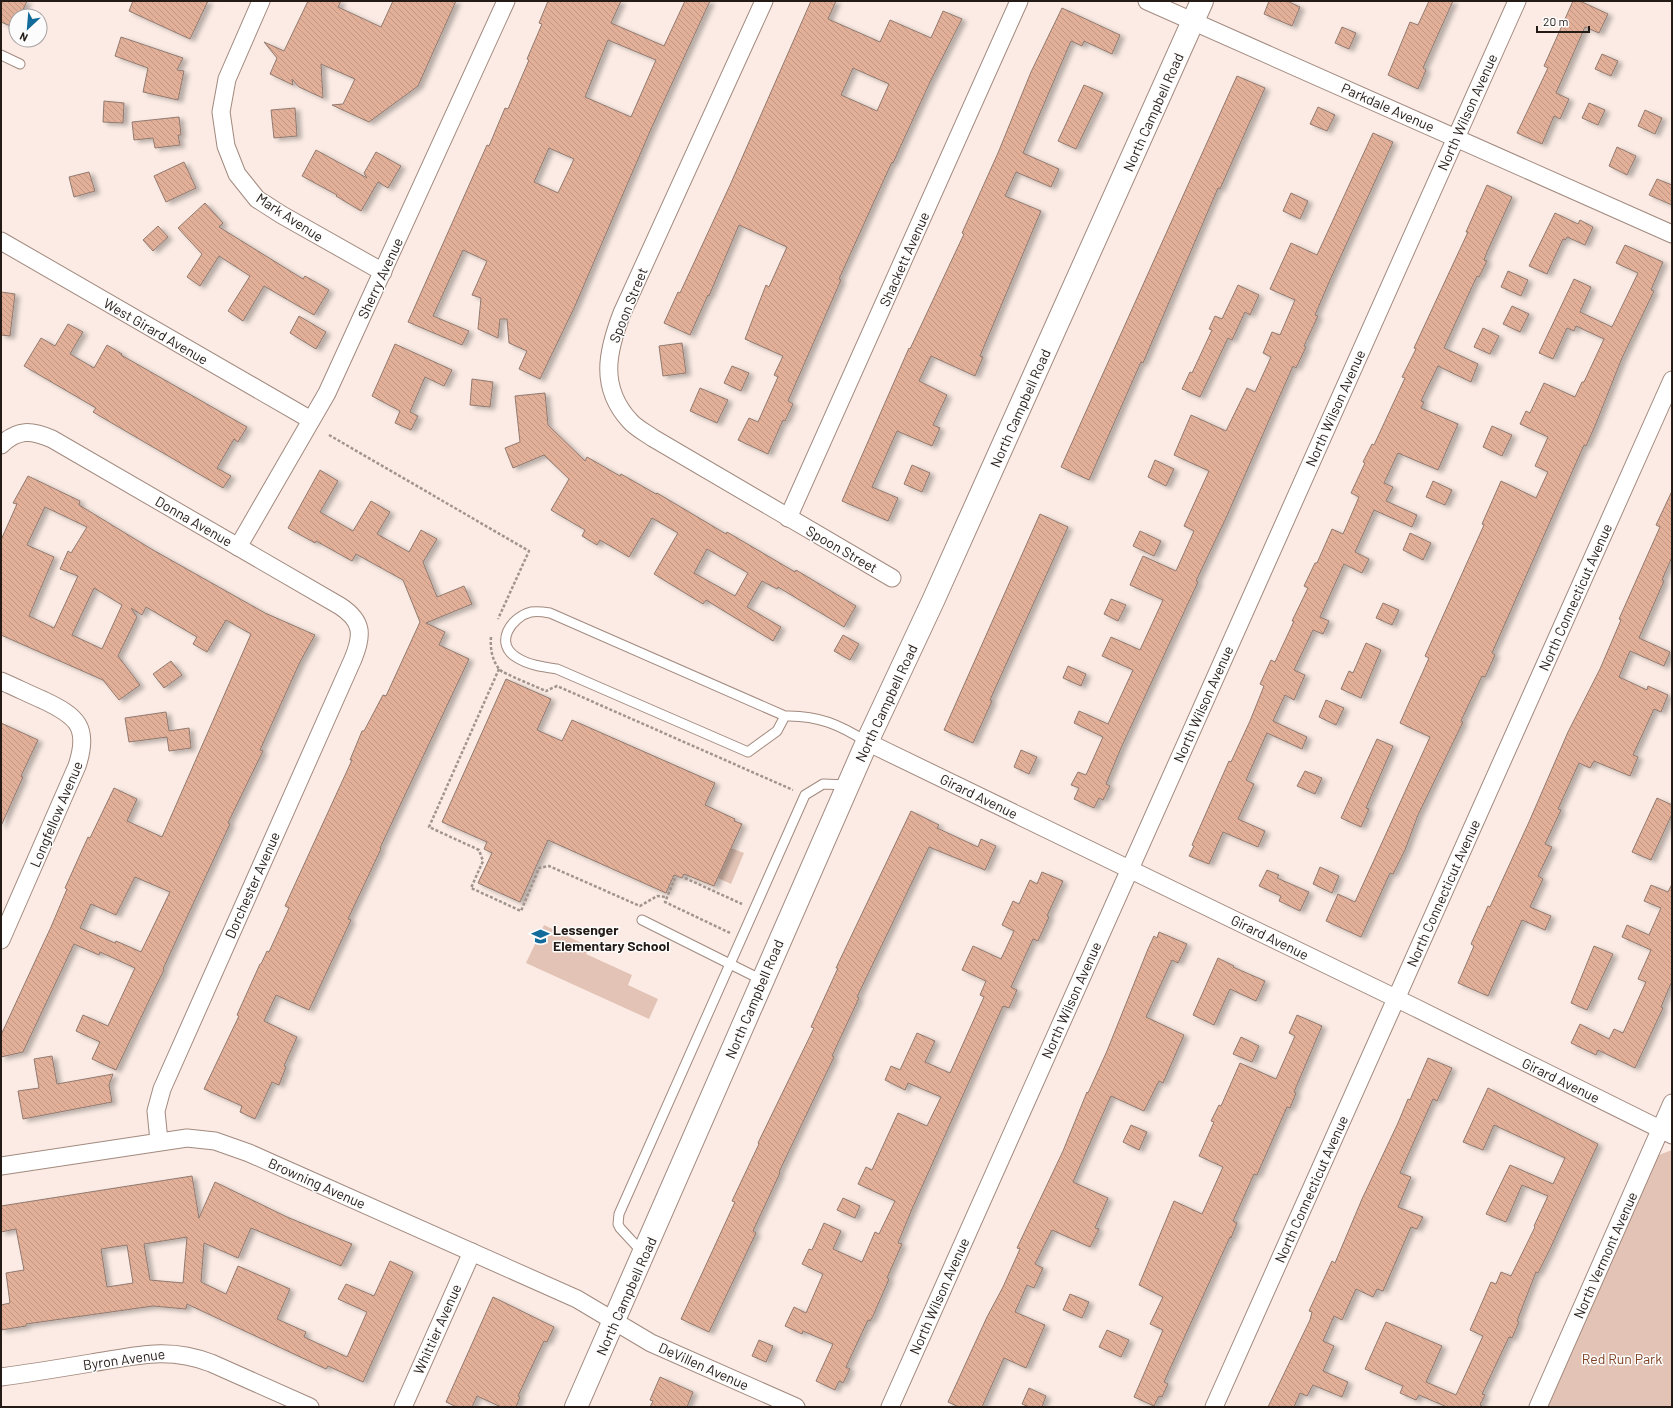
<svg xmlns="http://www.w3.org/2000/svg" width="1673" height="1408" font-family="Barlow,sans-serif">
	<style>
		.park { fill: #e2c3b5 }
		.building { fill: url(#building-back-hatch); stroke: #917a6f; fill-rule: evenodd; filter: url(#shadow) }
		.lines { fill: none; stroke-linecap: round; stroke-linejoin: round }
		.service-casing { stroke: #a28a7f; stroke-width: 11 }
		.minor-casing { stroke: #a28a7f; stroke-width: 19 }
		.tertiary-casing { stroke: #a28a7f; stroke-width: 24 }
		.path { stroke: #a1948e; stroke-width: 2.5; stroke-dasharray: 3 2; stroke-linecap: butt }
		.service { stroke: #fff; stroke-width: 9 }
		.minor { stroke: #fff; stroke-width: 17 }
		.tertiary { stroke: #fff; stroke-width: 22 }
		.labels { text-anchor: middle; dominant-baseline: central; stroke-width: 3; stroke-linejoin: round; paint-order: stroke }
		.street-label { font-size: 14px; fill: #241b17; stroke: #fcfcfc }
		.poi-label { font-size: 14px; font-weight: bold; fill: #241b17; stroke: #fcfcfc; text-anchor: start }
		.park-label { font-size: 14px; fill: #7f4021; stroke: #fcfcfc }
	</style>
	<defs>
		<pattern id="building-back-hatch" width="6" height="6" patternUnits="userSpaceOnUse"><rect width="6" height="6" fill="#e2af99"/><path d="M-1 5l2 2M0 0l6 6M5-1l2 2" fill="none" stroke="#c29683"/></pattern>
		<filter id="shadow"><feDropShadow dx="4.5" dy="2.5" stdDeviation="2" flood-color="#0004"/></filter>
	</defs>
	<rect width="100%" height="100%" fill="#fbebe4"/>
	<!-- park -->
	<g class="park">
		<polygon points="731,848 744,853 731,884 718,878"/>
		<polygon points="544,925 590,947 586,954 632,975 628,985 658,999 649,1019 526,963"/>
		<polygon points="1672,1150 1672,1407 1546,1407 1656,1156"/>
	</g>
	<!-- building -->
	<g class="building">
		<polygon points="1,1 27,1 20,16 16,16 15,28 1,22"/>
		<polygon points="133,1 208,1 190,39 129,11"/>
		<polygon points="308,1 341,1 338,7 381,27 393,1 456,1 418,86 369,122 332,105 343,104 355,79 321,64 323,98 299,87 292,79 293,85 270,74 277,58 264,42 284,51"/>
		<path d="M548 1H621L611 23 664 46 685 1H710L651 129 575 306 540 379 519 369 527 351 509 343 507 319H500L498 338 478 329 481 298 472 295 487 261 463 250 433 316 469 331 462 345 408 322 487 145 489 146 505 108 508 109 529 60 527 59 542 24 539 23ZM608 40 656 60 631 117 585 97ZM549 148 574 159 558 193 534 182Z"/>
		<path d="M811 1H836L828 19 880 42 890 20 931 38 943 11 962 19 930 82 893 163 892 162 839 279 841 280 788 401 793 404 785 421 783 420 768 454 738 440 749 418 758 422 778 377 774 375 783 356 745 339 766 285 769 287 787 247 739 225 709 296 708 295 690 335 664 323 678 292 680 293 731 183ZM853 68 889 84 877 111 841 95Z"/>
		<polygon points="1269,1 1287,1 1300,7 1292,26 1264,14"/>
		<polygon points="1429,1 1453,1 1423,68 1426,70 1418,89 1388,75 1410,22 1418,25"/>
		<polygon points="1573,1 1580,1 1608,14 1599,33 1585,27 1556,93 1569,99 1560,119 1554,116 1542,144 1517,133 1548,68 1544,66"/>
		<polygon points="1062,8 1120,35 1112,54 1084,41 1082,46 1071,41 1023,153 1059,169 1051,187 1016,172 1005,196 1041,211 980,356 983,357 975,376 931,356 919,381 947,395 933,425 940,428 932,446 897,431 872,487 898,498 888,521 842,501 909,348 910,349 964,234 962,233 998,153 1031,72"/>
		<polygon points="1342,27 1356,33 1349,49 1335,43"/>
		<polygon points="121,37 183,58 177,70 184,71 178,100 143,92 148,68 115,56"/>
		<polygon points="1602,54 1618,61 1611,76 1595,69"/>
		<polygon points="1237,76 1265,88 1220,189 1218,188 1143,363 1141,362 1089,480 1061,467"/>
		<polygon points="1084,85 1103,93 1076,149 1058,141"/>
		<polygon points="104,101 124,103 123,123 103,122"/>
		<polygon points="1589,103 1605,110 1598,125 1582,118"/>
		<polygon points="1318,107 1335,115 1327,131 1310,124"/>
		<polygon points="295,108 297,136 274,138 271,110"/>
		<polygon points="1645,110 1662,118 1655,134 1638,126"/>
		<polygon points="179,117 181,135 178,135 180,145 155,148 153,138 134,140 132,122"/>
		<polygon points="1373,133 1393,142 1330,280 1315,315 1318,316 1304,346 1306,347 1296,368 1293,366 1226,518 1196,581 1198,582 1121,748 1106,784 1110,786 1103,800 1099,798 1094,808 1074,799 1079,788 1071,785 1078,772 1086,775 1103,737 1074,723 1079,711 1108,724 1133,670 1102,656 1111,637 1140,650 1163,600 1130,585 1143,556 1176,571 1194,531 1184,526 1209,471 1174,455 1191,415 1226,431 1247,388 1255,392 1271,357 1263,353 1272,332 1280,335 1295,300 1270,289 1291,243 1317,255"/>
		<polygon points="1617,147 1636,156 1627,175 1609,166"/>
		<polygon points="316,150 367,178 364,173 376,152 401,166 388,188 378,182 361,211 336,196 337,195 302,176"/>
		<polygon points="184,162 196,188 166,202 154,176"/>
		<polygon points="89,172 95,191 74,197 69,177"/>
		<polygon points="1657,179 1672,185 1672,205 1649,195"/>
		<polygon points="1487,185 1512,197 1487,252 1484,260 1487,261 1479,277 1477,276 1444,348 1478,364 1471,382 1438,366 1421,401 1424,402 1421,408 1458,424 1438,470 1398,453 1384,483 1393,487 1386,501 1417,515 1412,527 1374,510 1355,552 1369,559 1362,573 1344,564 1320,617 1329,621 1323,634 1313,630 1294,670 1305,675 1294,700 1285,695 1273,721 1307,737 1302,749 1267,733 1246,780 1254,784 1238,819 1265,831 1258,847 1223,832 1209,864 1189,856 1194,846 1192,845 1229,761 1231,762 1250,721 1264,686 1260,684 1271,660 1275,662 1294,621 1292,621 1308,588 1304,586 1315,563 1317,563 1332,529 1343,534 1359,497 1351,493 1365,463 1363,462 1372,444 1374,445 1405,378 1402,377 1416,349 1414,348 1468,232 1466,232"/>
		<polygon points="1291,193 1308,201 1300,219 1283,211"/>
		<polygon points="205,203 223,223 219,227 303,279 305,276 329,290 314,315 264,286 243,321 228,311 250,276 219,256 200,286 187,277 202,254 178,228"/>
		<polygon points="1555,213 1578,224 1580,220 1593,227 1585,245 1567,237 1565,240 1563,239 1547,274 1529,266"/>
		<polygon points="158,226 168,237 153,251 143,240"/>
		<polygon points="1625,245 1663,262 1651,290 1654,291 1622,358 1595,426 1586,446 1584,445 1565,488 1492,653 1495,655 1485,677 1482,676 1461,721 1463,722 1418,815 1405,850 1393,874 1390,873 1361,937 1326,921 1338,894 1355,902 1430,737 1400,723 1429,658 1425,656 1484,525 1482,524 1501,481 1536,498 1548,472 1535,466 1548,437 1520,424 1526,411 1530,413 1544,383 1575,397 1582,382 1584,382 1604,339 1576,326 1574,331 1567,328 1553,359 1539,353 1574,279 1591,287 1580,312 1612,327 1638,273 1616,263"/>
		<polygon points="1508,271 1528,280 1521,296 1501,287"/>
		<polygon points="1238,285 1259,295 1250,315 1245,312 1232,340 1228,338 1200,397 1182,389 1190,372 1192,373 1212,330 1209,329 1215,316 1222,319"/>
		<polygon points="1,292 15,294 10,336 1,335"/>
		<polygon points="1512,306 1529,314 1520,332 1503,324"/>
		<polygon points="299,316 326,332 316,349 290,333"/>
		<polygon points="68,324 83,332 70,354 94,368 107,345 122,354 121,355 247,427 238,442 234,439 217,468 231,476 223,488 93,412 96,408 24,366 41,338 55,346"/>
		<polygon points="1483,328 1499,336 1490,354 1474,347"/>
		<polygon points="682,343 686,373 663,376 659,346"/>
		<polygon points="395,344 452,370 444,386 425,377 410,412 418,416 411,430 395,423 400,411 372,396"/>
		<polygon points="732,366 749,373 741,391 724,383"/>
		<polygon points="472,379 493,382 490,407 470,405"/>
		<polygon points="700,388 728,400 717,423 690,411"/>
		<path d="M545 393 548 425 585 461 587 457 620 476 621 474 656 494 657 493 726 534 727 532 795 572 796 570 856 606 844 627 778 587 777 589 762 581 747 607 781 627 773 641 706 600 703 604 654 574 678 533 652 518 629 557 600 540 597 545 582 536 585 530 551 510 569 479 544 455 513 468 505 448 520 442 515 396ZM707 549 748 573 735 596 694 573Z"/>
		<polygon points="1492,426 1512,435 1502,456 1483,447"/>
		<polygon points="1155,460 1174,469 1166,486 1148,477"/>
		<polygon points="912,465 930,473 922,492 904,484"/>
		<polygon points="320,470 338,481 320,512 353,531 371,501 390,512 377,534 409,552 421,530 437,539 423,562 437,597 464,586 472,604 426,623 445,632 439,645 469,659 380,848 381,849 348,919 351,920 309,1010 276,995 264,1021 297,1037 284,1066 286,1067 279,1085 272,1082 255,1119 240,1112 242,1106 204,1089 239,1016 237,1015 260,964 261,964 267,951 269,952 289,908 285,906 352,760 350,760 362,731 364,731 383,695 386,696 420,622 403,580 356,554 352,561 316,541 315,543 288,528"/>
		<path d="M28 476 80 501 79 505 153 550 265 613 315 635 300 662 260 750 263 751 228 823 230 824 163 969 164 970 157 984 116 1070 92 1059 100 1042 76 1031 83 1015 108 1026 135 968 100 952 99 955 74 944 23 1052 1 1057V1035L51 927 67 889 65 888 88 837 90 838 114 788 137 799 127 821 162 837 251 634 226 620 207 652 193 644 197 637 146 607 142 615 131 608 137 617 118 656 140 685 119 700 103 680 1 635V540L17 504 13 503ZM45 507 87 527 71 553 68 551 60 569 78 576 54 628 29 616 54 557 27 545ZM94 588 122 605 102 649 72 635ZM135 877 170 892 141 952 116 941 115 943 80 928 91 904 116 915Z"/>
		<polygon points="1433,481 1452,490 1445,505 1426,497"/>
		<polygon points="1672,491 1672,557 1662,580 1664,581 1639,638 1670,652 1664,666 1630,651 1619,677 1647,690 1648,686 1668,695 1661,712 1654,709 1633,755 1638,757 1630,776 1594,761 1590,768 1579,763 1558,809 1561,810 1545,844 1552,847 1538,876 1543,879 1530,907 1551,916 1545,930 1522,920 1488,996 1458,983 1474,946 1471,944 1488,906 1490,907 1529,822 1568,732 1600,669 1621,620 1619,619 1660,527 1656,525"/>
		<polygon points="1040,514 1068,527 990,700 992,701 973,743 944,730"/>
		<polygon points="1140,531 1161,541 1154,556 1133,546"/>
		<polygon points="1410,533 1431,543 1423,560 1403,550"/>
		<polygon points="1111,599 1126,605 1118,621 1104,614"/>
		<polygon points="1383,603 1399,610 1392,625 1376,618"/>
		<polygon points="843,635 859,644 850,660 834,651"/>
		<polygon points="1366,643 1381,650 1361,698 1341,689 1349,671 1353,673"/>
		<polygon points="171,661 182,675 164,688 153,674"/>
		<polygon points="1068,666 1086,674 1081,686 1063,678"/>
		<polygon points="506,679 551,699 537,730 562,741 572,720 715,783 705,805 735,819 734,821 742,824 714,886 684,874 682,878 674,875 666,893 548,840 520,902 478,883 492,853 484,849 487,842 442,822"/>
		<polygon points="1326,700 1344,708 1336,725 1319,717"/>
		<polygon points="166,712 169,731 189,728 191,748 169,751 167,737 129,742 125,718"/>
		<polygon points="1,723 38,740 21,776 23,777 1,826"/>
		<polygon points="1377,739 1393,746 1366,808 1369,809 1361,827 1341,818"/>
		<polygon points="1021,750 1037,757 1029,774 1014,767"/>
		<polygon points="1305,771 1322,778 1315,794 1297,786"/>
		<polygon points="1657,798 1672,805 1672,814 1651,860 1632,852"/>
		<polygon points="911,811 939,825 937,828 978,847 981,839 996,846 985,870 929,847 857,997 859,998 832,1056 834,1057 779,1172 780,1173 753,1231 756,1233 709,1332 681,1319 735,1202 732,1201 759,1144 758,1143 814,1028 811,1027 838,968 836,968"/>
		<polygon points="1320,867 1339,876 1332,893 1313,884"/>
		<polygon points="1267,870 1279,875 1277,878 1309,892 1300,911 1279,901 1281,896 1259,886"/>
		<polygon points="1042,872 1063,881 1047,916 1049,917 1038,941 1033,939 1011,987 1017,990 1009,1008 1003,1006 912,1209 898,1243 902,1244 887,1278 889,1279 873,1316 870,1321 868,1320 846,1367 850,1369 843,1383 839,1381 835,1390 816,1381 833,1344 803,1331 802,1334 785,1326 794,1307 806,1313 823,1274 802,1264 809,1249 812,1250 824,1223 841,1231 833,1249 862,1262 875,1232 879,1234 895,1201 858,1184 866,1167 872,1170 898,1113 927,1126 941,1097 908,1083 905,1090 885,1080 891,1066 900,1070 917,1033 935,1041 925,1062 950,1073 984,997 980,995 986,981 962,970 973,946 1001,959 1014,931 1002,925 1013,901 1019,904 1030,880 1037,884"/>
		<polygon points="1672,884 1672,981 1661,1007 1663,1008 1635,1068 1598,1050 1596,1055 1571,1043 1580,1024 1609,1039 1614,1029 1623,1033 1646,982 1638,979 1651,950 1622,937 1627,925 1649,935 1661,908 1644,901 1651,885 1668,892"/>
		<polygon points="1159,932 1187,944 1178,963 1172,960 1146,1017 1184,1035 1163,1083 1159,1081 1144,1111 1111,1096 1097,1127 1073,1182 1108,1198 1095,1228 1099,1229 1090,1247 1052,1230 1035,1264 1043,1268 1034,1288 1027,1285 1015,1312 1045,1325 1026,1368 1004,1358 982,1407 959,1407 948,1402 987,1317 1003,1287 1020,1249 1017,1248 1063,1151 1087,1092 1088,1093 1107,1051 1148,949 1154,936 1157,938"/>
		<polygon points="1594,946 1613,954 1587,1010 1571,1003"/>
		<polygon points="1218,958 1234,966 1233,967 1265,981 1256,1001 1230,989 1214,1025 1193,1015"/>
		<polygon points="1297,1015 1322,1026 1294,1092 1296,1093 1290,1108 1287,1107 1257,1175 1254,1174 1233,1221 1237,1223 1231,1238 1230,1237 1164,1382 1168,1384 1162,1397 1159,1396 1154,1406 1134,1397 1163,1330 1150,1324 1163,1297 1139,1285 1174,1201 1202,1214 1223,1167 1199,1156 1214,1122 1211,1121 1219,1105 1221,1106 1240,1063 1276,1079 1295,1036 1289,1033"/>
		<polygon points="1241,1037 1259,1046 1252,1062 1233,1054"/>
		<polygon points="52,1056 57,1084 113,1074 109,1085 112,1102 23,1119 18,1091 39,1088 34,1059"/>
		<polygon points="1428,1058 1452,1068 1437,1101 1433,1099 1400,1173 1411,1177 1398,1207 1423,1217 1417,1229 1411,1227 1383,1291 1377,1289 1373,1297 1356,1289 1342,1320 1334,1316 1323,1341 1334,1346 1323,1371 1348,1382 1342,1397 1313,1385 1307,1396 1300,1393 1294,1407 1268,1407 1310,1320 1312,1312 1309,1311 1332,1261 1335,1263 1362,1199 1398,1123 1408,1099 1410,1100"/>
		<polygon points="1488,1088 1598,1144 1550,1249 1538,1273 1536,1272 1517,1321 1519,1322 1512,1338 1509,1337 1482,1394 1485,1395 1480,1405 1484,1407 1447,1407 1419,1395 1416,1400 1400,1393 1403,1386 1365,1369 1386,1322 1442,1346 1426,1382 1456,1395 1483,1336 1470,1330 1491,1282 1496,1284 1501,1272 1511,1276 1535,1227 1534,1226 1548,1196 1522,1185 1506,1222 1486,1214 1510,1165 1553,1184 1565,1158 1494,1125 1483,1150 1463,1142"/>
		<polygon points="1131,1125 1147,1132 1139,1150 1123,1142"/>
		<path d="M192 1176 199 1218 215 1182 287 1217 352 1244 341 1266 251 1228 238 1258 204 1243 201 1282 226 1294 238 1266 290 1289 277 1319 306 1332 304 1337 347 1357 367 1312 338 1299 346 1284 374 1296 390 1261 413 1272 363 1382 328 1366 326 1369 187 1304 186 1309 153 1306 26 1324V1326L1 1330V1305L10 1303 6 1273 24 1270 16 1229 1 1232V1206ZM187 1237 183 1283 150 1280 144 1244ZM127 1245 133 1283 107 1287 101 1249Z"/>
		<polygon points="843,1198 860,1206 855,1218 837,1210"/>
		<polygon points="1070,1294 1089,1302 1082,1318 1063,1310"/>
		<polygon points="493,1297 554,1327 547,1342 544,1341 518,1396 520,1397 516,1407 501,1407 477,1396 472,1407 457,1407 446,1402"/>
		<polygon points="1107,1330 1129,1340 1121,1357 1099,1347"/>
		<polygon points="759,1340 773,1346 766,1362 752,1356"/>
		<polygon points="660,1377 693,1392 687,1407 650,1407 653,1401 650,1400"/>
		<polygon points="1029,1388 1046,1396 1042,1407 1029,1407 1022,1404"/>
	</g>
	<g class="lines">
		<defs>
			<g id="service">
				<polyline points="1,55 20,64"/>
				<path d="M785 716 777 731 748 752 557 669C543 667 528 665 516 657 494 643 511 617 531 612 537 611 544 612 550 613L785 716C818 715 840 725 867 742"/>
				<polyline points="642,920 762,980"/>
				<polyline points="643,1253 620,1228 618,1224 619,1214 805,795 823,784 848,785"/>
			</g>
			<g id="minor">
				<polyline points="261,1 227,79 221,112 226,146 237,174 257,199 282,215 383,272"/>
				<path d="M764 1 622 313C607 352 599 387 630 421 636 428 646 433 653 438L892 578"/>
				<polyline points="1147,1 1672,234"/>
				<polyline points="1,241 311,420"/>
				<path d="M1 445C18 429 31 430 52 439L340 606C363 621 363 635 353 659L162 1089 156 1111 159 1141"/>
				<polyline points="788,518 1019,1"/>
				<polyline points="238,547 327,393 506,1"/>
				<path d="M1 681C15 687 29 694 43 700 77 716 90 727 77 766L1 940"/>
				<polyline points="867,742 1414,1007 1672,1135"/>
				<polyline points="1,1166 187,1138 215,1141 249,1153 577,1299 651,1343 796,1407"/>
				<path d="M1 1377C31 1373 61 1368 91 1363 135 1356 168 1346 211 1363L310 1407"/>
				<polyline points="403,1407 472,1252"/>
				<polyline points="890,1407 1517,1"/>
				<polyline points="1214,1407 1672,380"/>
				<polyline points="1538,1407 1672,1103"/>
			</g>
			<polyline id="tertiary" points="576,1407 867,742 933,601 1202,1"/>
		</defs>
		<!-- service casing -->
		<use href="#service" class="service-casing"/>
		<!-- minor casing -->
		<use href="#minor" class="minor-casing"/>
		<!-- tertiary casing -->
		<use href="#tertiary" class="tertiary-casing"/>
		<!-- path -->
		<g class="path">
			<polyline points="329,435 529,551 498,619"/>
			<path d="M491 637C490 648 492 661 500 670 503 673 539 688 546 691L557 686 793 790"/>
			<polyline points="499,669 429,827 479,850 483,861 471,888 521,911 539,868 549,866 640,906 657,896 666,897"/>
			<polyline points="675,878 665,902 730,933"/>
			<polyline points="685,878 742,904"/>
		</g>
		<!-- service -->
		<use href="#service" class="service"/>
		<!-- minor -->
		<use href="#minor" class="minor"/>
		<!-- tertiary -->
		<use href="#tertiary" class="tertiary"/>
	</g>
	<!-- icons -->
	<defs>
		<symbol id="school-bare" viewBox="-9 -9 18 18"><path d="M0-5L7-2L0 1L-7-2ZM-4 1L0 2.5L4 1V4Q0 6-4 4Z" fill="#136b9b" stroke="#fcfcfc" stroke-width="2.5" paint-order="stroke"/></symbol>
	</defs>
	<g fill-rule="evenodd">
		<use href="#school-bare" x="528" y="924" width="25" height="25"/>
	</g>
	<g class="labels">
		<!-- street labels -->
		<g class="street-label">
			<text transform="translate(1388 107) rotate(24)">Parkdale Avenue</text>
			<text transform="translate(1153 112) rotate(-66)">North Campbell Road</text>
			<text transform="translate(1467 112) rotate(-66)">North Wilson Avenue</text>
			<text transform="translate(290 217) rotate(33)">Mark Avenue</text>
			<text transform="translate(904 259) rotate(-66)">Shackett Avenue</text>
			<text transform="translate(380 278) rotate(-65)">Sherry Avenue</text>
			<text transform="translate(628 305) rotate(-68)">Spoon Street</text>
			<text transform="translate(156 331) rotate(30)">West Girard Avenue</text>
			<text transform="translate(1020 408) rotate(-66)">North Campbell Road</text>
			<text transform="translate(1335 408) rotate(-66)">North Wilson Avenue</text>
			<text transform="translate(194 521) rotate(30)">Donna Avenue</text>
			<text transform="translate(842 549) rotate(30)">Spoon Street</text>
			<text transform="translate(1575 597) rotate(-66)">North Connecticut Avenue</text>
			<text transform="translate(886 703) rotate(-65)">North Campbell Road</text>
			<text transform="translate(1203 704) rotate(-66)">North Wilson Avenue</text>
			<text transform="translate(979 796) rotate(26)">Girard Avenue</text>
			<text transform="translate(56 814) rotate(-67)">Longfellow Avenue</text>
			<text transform="translate(252 885) rotate(-66)">Dorchester Avenue</text>
			<text transform="translate(1443 893) rotate(-66)">North Connecticut Avenue</text>
			<text transform="translate(1270 937) rotate(26)">Girard Avenue</text>
			<text transform="translate(754 999) rotate(-67)">North Campbell Road</text>
			<text transform="translate(1071 1000) rotate(-66)">North Wilson Avenue</text>
			<text transform="translate(1561 1080) rotate(26)">Girard Avenue</text>
			<text transform="translate(317 1183) rotate(24)">Browning Avenue</text>
			<text transform="translate(1311 1189) rotate(-66)">North Connecticut Avenue</text>
			<text transform="translate(1605 1255) rotate(-66)">North Vermont Avenue</text>
			<text transform="translate(626 1296) rotate(-66)">North Campbell Road</text>
			<text transform="translate(939 1296) rotate(-66)">North Wilson Avenue</text>
			<text transform="translate(437 1329) rotate(-66)">Whittier Avenue</text>
			<text transform="translate(124 1359) rotate(-8)">Byron Avenue</text>
			<text transform="translate(704 1366) rotate(24)">DeVillen Avenue</text>
		</g>
		<!-- poi labels -->
		<g class="poi-label">
			<text x="553" y="929">Lessenger<tspan x="553" dy="16">Elementary School</tspan></text>
		</g>
		<!-- park labels -->
		<g class="park-label">
			<text x="1622" y="1358">Red Run Park</text>
		</g>
	</g>
	<!-- border -->
	<rect width="1673" height="1408" fill="none" stroke="#241b17" stroke-width="4"/>
	<!-- north arrow -->
	<g transform="translate(28 28) rotate(206)"><circle r="19" fill="#fcfcfc" stroke="#a6a2a0"/>
	<path d="M0-3L7 15L0 10L-7 15Z" fill="#136b9b"/>
	<text y="-6" font-size="11" font-weight="bold" text-anchor="middle" fill="#241b17">N</text>
	</g>
	<!-- scale -->
	<path d="M1537 26v6h52v-6" fill="none" stroke="#241b17" stroke-width="2"/>
	<text x="1543" y="26" font-size="12" fill="#241b17" stroke="#fcfcfc" stroke-width="3" paint-order="stroke">20 m</text>
</svg>
